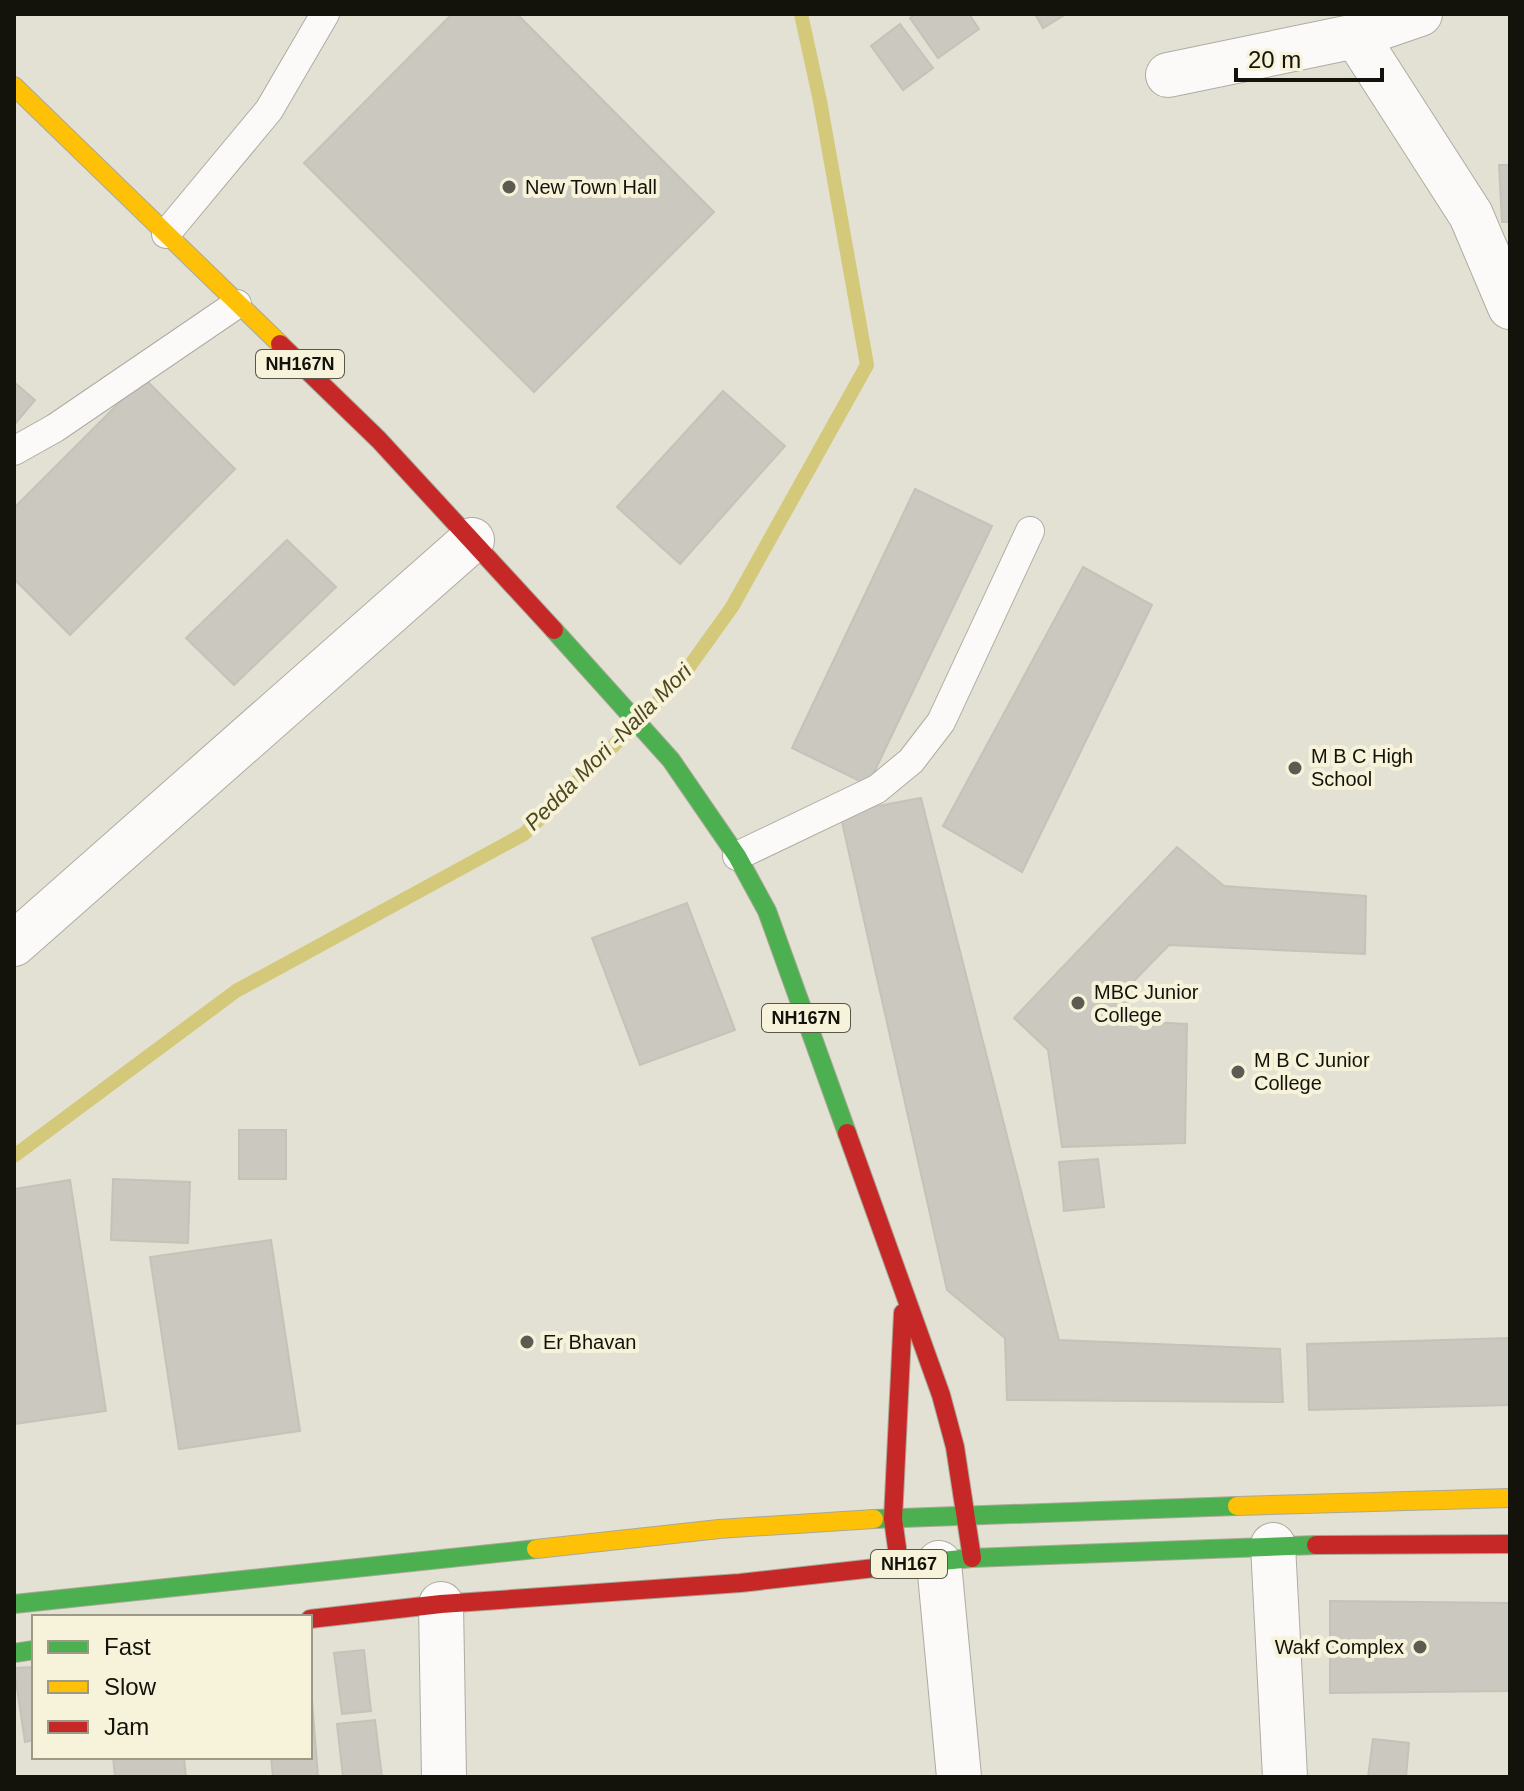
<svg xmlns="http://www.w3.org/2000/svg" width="1524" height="1791" font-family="Helvetica,sans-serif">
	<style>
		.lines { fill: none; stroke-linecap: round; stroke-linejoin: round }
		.stream { stroke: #d4c87a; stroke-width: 14 }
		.building { fill: #cac8bf; stroke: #c5c3b9; stroke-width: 2 }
		.lane-casing { stroke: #aeaca2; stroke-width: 30 }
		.street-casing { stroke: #aeaca2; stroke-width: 46 }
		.fast-casing { stroke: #aaa897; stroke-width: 20 }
		.slow-casing { stroke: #aaa897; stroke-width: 20 }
		.jam-casing { stroke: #aaa897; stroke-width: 20 }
		.lane { stroke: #fbfaf8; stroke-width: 28 }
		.street { stroke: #fbfaf8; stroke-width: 44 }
		.fast { stroke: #4caf50; stroke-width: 18 }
		.slow { stroke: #ffc107; stroke-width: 18 }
		.jam { stroke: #c62828; stroke-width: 18 }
		.poi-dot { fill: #5c5b51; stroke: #f6f3da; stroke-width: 3 }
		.labels { text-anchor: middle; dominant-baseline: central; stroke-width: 8; stroke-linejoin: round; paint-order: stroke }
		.shield { fill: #f6f3da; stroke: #585649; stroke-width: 2 }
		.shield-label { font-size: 18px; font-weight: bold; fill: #14130b }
		.poi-label { font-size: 20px; fill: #14130b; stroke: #f6f3da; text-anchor: start }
		.water-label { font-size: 22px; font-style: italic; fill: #4e471c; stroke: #f6f3da }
	</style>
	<rect width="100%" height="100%" fill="#e3e1d3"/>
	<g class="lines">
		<!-- stream -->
		<polyline class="stream" points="14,1156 236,991 524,834 679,681 732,607 867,365 820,101 801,14"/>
	</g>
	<!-- building -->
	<g class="building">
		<polygon points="452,14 517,14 714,212 534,392 304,163"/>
		<polygon points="916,14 969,14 979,29 938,58 910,18"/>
		<polygon points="1035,14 1066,14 1043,28"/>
		<polygon points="900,24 933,68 903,90 871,46"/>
		<polygon points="1499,165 1510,165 1510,222 1502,222"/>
		<polygon points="144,378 235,469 70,635 14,579 14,508"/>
		<polygon points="14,382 35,400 14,425"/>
		<polygon points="723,391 785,446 680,564 617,507"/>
		<polygon points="915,489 992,526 868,785 792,748"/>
		<polygon points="287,540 336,587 234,685 186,638"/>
		<polygon points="1083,567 1152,605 1022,872 943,826"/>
		<polygon points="921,798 1059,1340 1280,1349 1283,1402 1007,1400 1005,1338 947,1290 840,813"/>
		<polygon points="1177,847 1224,886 1366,896 1365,954 1169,945 1127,988 1130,1021 1187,1024 1185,1143 1062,1147 1048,1050 1014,1018"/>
		<polygon points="687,903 735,1030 640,1065 592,938"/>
		<rect x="239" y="1130" width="47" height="49"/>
		<polygon points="1098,1159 1104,1207 1064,1211 1059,1162"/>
		<polygon points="113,1179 190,1182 188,1243 111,1240"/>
		<polygon points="70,1180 106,1411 14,1424 14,1189"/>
		<polygon points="271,1240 300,1431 179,1449 150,1257"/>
		<polygon points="1510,1338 1510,1405 1309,1410 1307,1344"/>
		<polygon points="1330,1601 1510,1603 1510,1691 1330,1693"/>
		<polygon points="364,1650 371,1711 342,1714 334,1653"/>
		<polygon points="34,1667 34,1740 25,1742 14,1668"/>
		<polygon points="310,1700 312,1700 318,1777 273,1777 271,1757 310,1757"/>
		<polygon points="375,1720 382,1777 343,1777 337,1724"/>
		<polygon points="1373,1739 1409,1743 1406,1777 1368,1777"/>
		<polygon points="113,1757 184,1757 186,1777 115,1777"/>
	</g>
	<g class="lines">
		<defs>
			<g id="lane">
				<polyline points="166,234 269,110 325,14"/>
				<polyline points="14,451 55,428 237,304"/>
				<polyline points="737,856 877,789 911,761 941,722 1030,531"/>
			</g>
			<g id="street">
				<polyline points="1356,36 1471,215 1510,307"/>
				<polyline points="1168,75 1356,36 1420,14"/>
				<polyline points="14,944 472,540"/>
				<polyline points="1273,1545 1285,1777"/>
				<polyline points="939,1563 959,1777"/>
				<polyline points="441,1604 444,1777"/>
			</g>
			<g id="fast">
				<polyline points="554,630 671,760 737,856 767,911 847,1133"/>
				<polyline points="874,1519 1237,1506"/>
				<polyline points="902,1565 972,1558 1316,1545"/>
				<polyline points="14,1604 536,1549"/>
				<polyline points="14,1653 34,1650"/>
			</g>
			<g id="slow">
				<polyline points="14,86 280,344"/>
				<polyline points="1237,1506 1510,1498"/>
				<polyline points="536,1549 719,1529 874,1519"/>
			</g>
			<g id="jam">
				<polyline points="280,344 379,440 554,630"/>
				<polyline points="847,1133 941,1395 955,1447 972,1558"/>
				<polyline points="1316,1545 1510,1544"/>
				<polyline points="897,1548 893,1519 903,1313"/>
				<polyline points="310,1619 441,1604 740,1583 902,1565"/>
			</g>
		</defs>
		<!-- lane casing -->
		<use href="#lane" class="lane-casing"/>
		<!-- street casing -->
		<use href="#street" class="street-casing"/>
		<!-- fast casing -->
		<use href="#fast" class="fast-casing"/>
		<!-- slow casing -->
		<use href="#slow" class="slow-casing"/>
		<!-- jam casing -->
		<use href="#jam" class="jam-casing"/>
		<!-- lane -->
		<use href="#lane" class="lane"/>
		<!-- street -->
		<use href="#street" class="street"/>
		<!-- fast -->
		<use href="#fast" class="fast"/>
		<!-- slow -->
		<use href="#slow" class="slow"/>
		<!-- jam -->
		<use href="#jam" class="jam"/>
	</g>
	<!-- markers -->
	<g class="poi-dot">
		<circle cx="509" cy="187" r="8"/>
		<circle cx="1295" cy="768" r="8"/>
		<circle cx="1078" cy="1003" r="8"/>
		<circle cx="1238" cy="1072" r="8"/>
		<circle cx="527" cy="1342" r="8"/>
		<circle cx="1420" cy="1647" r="8"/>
	</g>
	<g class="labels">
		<!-- shield labels -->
		<g class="shield">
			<rect x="256" y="350" width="88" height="28" rx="6"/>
			<rect x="762" y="1004" width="88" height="28" rx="6"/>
			<rect x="871" y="1550" width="76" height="28" rx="6"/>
		</g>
		<g class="shield-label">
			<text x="300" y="364">NH167N</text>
			<text x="806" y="1018">NH167N</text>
			<text x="909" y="1564">NH167</text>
		</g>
		<!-- poi labels -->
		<g class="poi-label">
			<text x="525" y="187">New Town Hall</text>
			<text x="1311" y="756">M B C High<tspan x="1311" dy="23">School</tspan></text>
			<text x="1094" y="992">MBC Junior<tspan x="1094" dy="23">College</tspan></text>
			<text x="1254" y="1060">M B C Junior<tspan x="1254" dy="23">College</tspan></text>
			<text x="543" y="1342">Er Bhavan</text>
			<text x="1404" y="1647" text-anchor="end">Wakf Complex</text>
		</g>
		<!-- water labels -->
		<g class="water-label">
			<text transform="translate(608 747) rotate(-45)">Pedda Mori -Nalla Mori</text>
		</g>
	</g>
	<!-- border -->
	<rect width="1524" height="1791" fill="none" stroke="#14130b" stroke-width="32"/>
	<!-- legend -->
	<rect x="32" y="1615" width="280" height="144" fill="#f6f3da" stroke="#9c9987" stroke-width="2"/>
	<rect x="48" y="1641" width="40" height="12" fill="#4caf50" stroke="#9c9987" stroke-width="2"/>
	<text x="104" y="1655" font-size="24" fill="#14130b">Fast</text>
	<rect x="48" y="1681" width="40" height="12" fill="#ffc107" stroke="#9c9987" stroke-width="2"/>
	<text x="104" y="1695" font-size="24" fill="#14130b">Slow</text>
	<rect x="48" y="1721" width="40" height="12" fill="#c62828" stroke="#9c9987" stroke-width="2"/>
	<text x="104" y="1735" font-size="24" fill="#14130b">Jam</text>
	<!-- scale -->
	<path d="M1236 68v12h146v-12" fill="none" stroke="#14130b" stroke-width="4"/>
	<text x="1248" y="68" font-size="24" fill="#14130b" stroke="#f6f3da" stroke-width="6" paint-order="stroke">20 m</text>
</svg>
